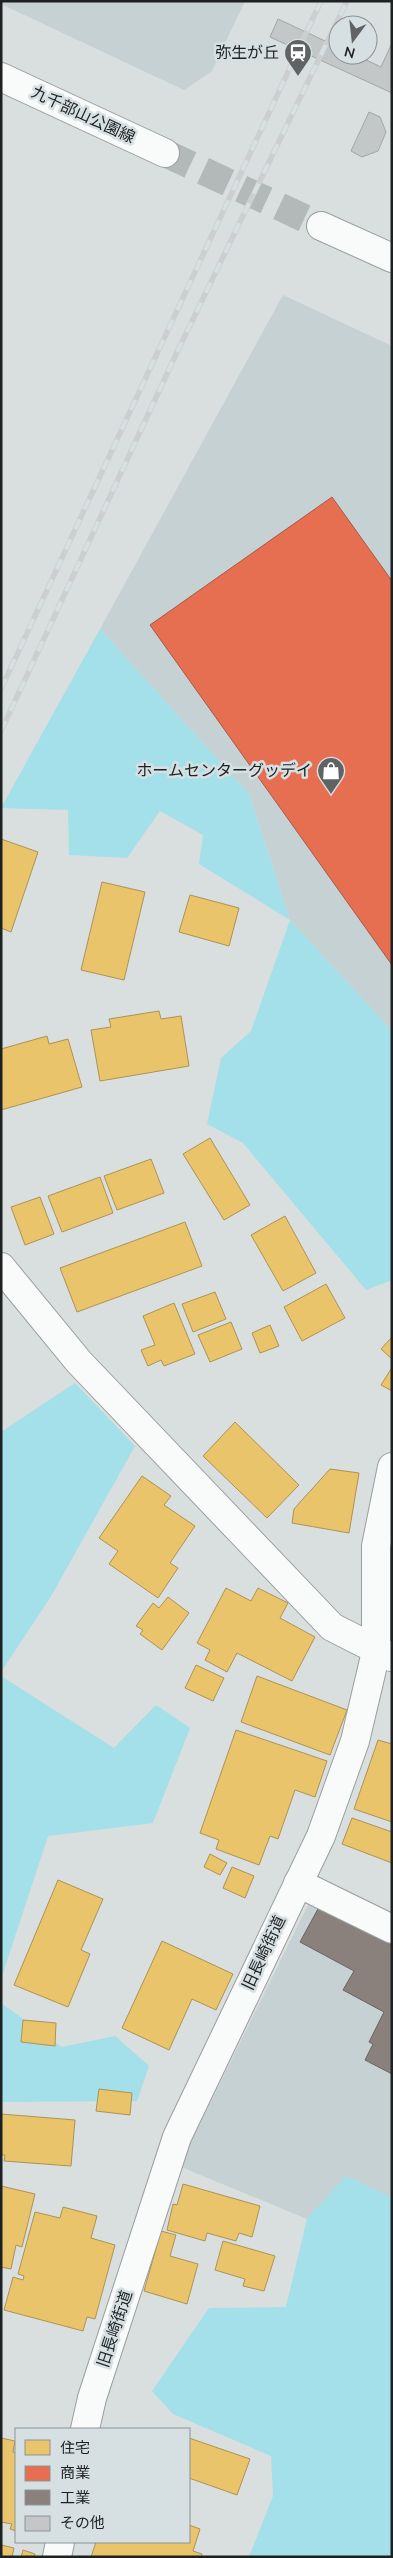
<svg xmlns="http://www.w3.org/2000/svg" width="393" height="2558" font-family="'Nunito Sans','Noto Sans JP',sans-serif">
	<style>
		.built { fill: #c5d1d3 }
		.green { fill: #a3e0e9 }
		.homes { fill: #e9c46a; stroke: #ac9354 }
		.shops { fill: #e76f51; stroke: #aa5843 }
		.industry { fill: #8a817c; stroke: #696461 }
		.building { fill: #c3c7c8; stroke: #a2a6a7 }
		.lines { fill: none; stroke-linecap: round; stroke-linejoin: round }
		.secondary-tunnel { stroke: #b3b8b9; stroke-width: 28; stroke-dasharray: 28 14; stroke-linecap: butt }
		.minor-casing { stroke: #9a9e9f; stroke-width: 30 }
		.secondary-casing { stroke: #9a9e9f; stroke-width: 30 }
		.minor { stroke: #f9fafa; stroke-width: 28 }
		.secondary { stroke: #f9fafa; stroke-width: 28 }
		.rail-casing { stroke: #cccecf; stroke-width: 5.5 }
		.rail { stroke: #d6e0e2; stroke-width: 4; stroke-dasharray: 11; stroke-linecap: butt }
		.labels { text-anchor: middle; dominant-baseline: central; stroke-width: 5; stroke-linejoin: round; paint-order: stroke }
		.poi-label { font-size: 16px; fill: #1d2122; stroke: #d6e0e2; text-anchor: end }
		.street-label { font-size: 16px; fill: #1d2122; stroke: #d6e0e2 }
	</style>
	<rect width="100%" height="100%" fill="#d9dedf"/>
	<!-- built -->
	<g class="built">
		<polygon points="1,1 245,1 212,71 184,90 1,4"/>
		<polygon points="283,295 392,346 392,1031 290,920 249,794 100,629"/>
		<polygon points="311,1899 392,1942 392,2198 346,2177 307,2219 179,2166"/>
	</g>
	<!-- green -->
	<g class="green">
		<polygon points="100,629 249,794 290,920 392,1031 392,1280 366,1290 243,1143 207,1124 221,1058 251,1031 290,920 199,864 203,835 160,811 127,858 69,855 68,810 1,808"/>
		<polygon points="75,1383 135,1446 50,1598 1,1672 1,1432"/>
		<polygon points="1,1676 114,1748 156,1705 190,1728 153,1823 48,1836 1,1979"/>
		<polygon points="1,2003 62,2047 115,2036 149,2066 137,2101 1,2102"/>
		<polygon points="346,2176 392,2198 392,2557 249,2557 273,2496 271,2456 173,2414 152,2391 209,2308 286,2307 307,2219"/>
	</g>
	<!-- homes -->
	<g class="homes">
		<polygon points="1,839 38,852 11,932 1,928"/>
		<polygon points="102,882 145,892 124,980 81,970"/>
		<polygon points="190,895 239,908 229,946 179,932"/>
		<polygon points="159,1011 161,1019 181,1016 189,1066 100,1081 91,1030 111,1027 109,1019"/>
		<polygon points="47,1036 49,1044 68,1039 82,1087 1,1110 1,1049"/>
		<polygon points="210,1138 250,1205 224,1220 183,1154"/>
		<polygon points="151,1159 164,1193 117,1210 104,1176"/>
		<polygon points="100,1177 113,1213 62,1232 48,1196"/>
		<polygon points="40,1197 54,1234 25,1245 11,1207"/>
		<polygon points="285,1216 316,1273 283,1291 251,1235"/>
		<polygon points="185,1222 202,1266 77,1312 60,1268"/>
		<polygon points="326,1284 345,1318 302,1341 284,1307"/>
		<polygon points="215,1292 226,1319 193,1332 182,1304"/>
		<polygon points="174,1303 195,1354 164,1366 161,1360 148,1366 141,1350 155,1345 143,1316"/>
		<polygon points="231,1322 242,1349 210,1362 198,1335"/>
		<polygon points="270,1325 279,1346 260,1353 252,1333"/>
		<polygon points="392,1337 392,1359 381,1349"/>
		<polygon points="391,1369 392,1369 392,1391 381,1385"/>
		<polygon points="235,1422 299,1485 267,1518 203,1456"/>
		<polygon points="330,1469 359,1473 349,1533 292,1523 294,1509"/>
		<polygon points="142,1476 171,1496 164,1505 195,1526 170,1563 178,1568 158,1598 109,1564 118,1551 99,1538"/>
		<polygon points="226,1588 251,1601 258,1588 288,1603 280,1618 315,1637 292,1681 237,1653 227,1672 205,1660 210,1650 197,1643"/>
		<polygon points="168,1597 189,1613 162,1650 140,1634 143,1630 136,1626 153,1603 159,1608"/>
		<polygon points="196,1665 224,1678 213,1701 185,1688"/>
		<polygon points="257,1676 347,1710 330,1755 241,1722"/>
		<polygon points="236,1730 327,1761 315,1797 295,1790 278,1839 270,1836 259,1865 216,1849 219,1840 200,1833"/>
		<polygon points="378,1740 392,1744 392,1822 354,1809"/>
		<polygon points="352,1818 392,1832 392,1863 342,1844"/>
		<polygon points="210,1854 227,1863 220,1875 204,1867"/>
		<polygon points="232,1867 254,1876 245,1898 223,1888"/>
		<polygon points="58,1880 103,1899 81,1950 90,1954 68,2007 14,1985"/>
		<polygon points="162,1941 233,1974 216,2010 192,1999 169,2050 122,2028"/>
		<polygon points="23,2020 56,2023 55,2046 21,2042"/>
		<polygon points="99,2089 132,2093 130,2115 96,2111"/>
		<polygon points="1,2114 75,2120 71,2166 4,2161 5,2155 1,2155"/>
		<polygon points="183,2184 260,2206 252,2237 239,2233 236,2241 207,2233 205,2241 167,2230 173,2204 177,2205"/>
		<polygon points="1,2186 35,2194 22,2247 16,2245 11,2269 1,2267"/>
		<polygon points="63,2207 97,2216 91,2238 115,2245 95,2319 87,2317 83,2331 4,2310 13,2277 23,2280 24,2276 18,2274 35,2212 60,2218"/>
		<polygon points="161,2231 176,2235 170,2256 198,2264 187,2304 144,2291"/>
		<polygon points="223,2241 275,2256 264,2291 243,2286 245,2279 215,2270"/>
		<polygon points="1,2438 15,2441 13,2452 16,2453 16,2531 10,2529 12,2524 1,2522"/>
		<polygon points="189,2438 250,2459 237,2495 189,2478"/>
		<polygon points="189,2525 200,2529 193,2551 202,2554 201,2557 91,2557 96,2542 189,2542"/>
		<polygon points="1,2545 14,2548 12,2557 1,2557"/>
		<polygon points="23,2550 35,2554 34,2557 21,2557"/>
	</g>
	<!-- shops -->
	<polygon class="shops" points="332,497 392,581 392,965 150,625"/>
	<!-- industry -->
	<polygon class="industry" points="319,1907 392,1945 392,2074 365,2060 373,2044 369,2042 384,2012 343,1990 354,1971 300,1942"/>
	<!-- building -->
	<g class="building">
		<polygon points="278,19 338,47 338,55 356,55 381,67 392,43 392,93 270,37"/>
		<polygon points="369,112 380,117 386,132 378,151 362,157 351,151"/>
	</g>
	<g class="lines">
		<!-- secondary-tunnel -->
		<polyline class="secondary-tunnel" points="165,153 321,226"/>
		<defs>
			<g id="minor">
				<polyline points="1,1267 79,1362 332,1627 391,1657"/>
				<polyline points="298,1883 392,1929"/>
				<polyline points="85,2429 92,2398 177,2137 321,1836 355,1741 376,1652 376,1546 392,1467"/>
				<polyline points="57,2557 60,2542"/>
			</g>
			<g id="secondary">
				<polyline points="1,77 165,153"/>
				<polyline points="321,226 392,258"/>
			</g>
		</defs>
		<!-- minor casing -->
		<use href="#minor" class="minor-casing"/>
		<!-- secondary casing -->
		<use href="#secondary" class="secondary-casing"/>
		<!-- minor -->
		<use href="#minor" class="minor"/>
		<!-- secondary -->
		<use href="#secondary" class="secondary"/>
		<defs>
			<g id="rail">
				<polyline points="1,689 321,1"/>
				<polyline points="1,731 179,348 347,1"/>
			</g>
		</defs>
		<!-- rail casing -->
		<use href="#rail" class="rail-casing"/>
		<!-- rail -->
		<use href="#rail" class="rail"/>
	</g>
	<!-- icons -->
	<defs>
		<symbol id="station-pin" viewBox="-11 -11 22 30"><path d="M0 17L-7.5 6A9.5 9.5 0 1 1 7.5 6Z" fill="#5f6364" stroke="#d6e0e2"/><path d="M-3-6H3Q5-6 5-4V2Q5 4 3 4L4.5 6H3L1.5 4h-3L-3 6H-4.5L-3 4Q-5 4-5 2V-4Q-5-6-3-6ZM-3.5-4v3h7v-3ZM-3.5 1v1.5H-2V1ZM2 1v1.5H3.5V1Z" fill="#fff"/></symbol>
		<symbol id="shop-pin" viewBox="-11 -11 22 30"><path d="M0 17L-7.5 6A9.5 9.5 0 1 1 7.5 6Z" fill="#5f6364" stroke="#d6e0e2"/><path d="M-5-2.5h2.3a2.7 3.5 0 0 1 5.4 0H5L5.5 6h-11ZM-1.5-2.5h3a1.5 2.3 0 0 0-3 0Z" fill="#fff"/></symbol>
	</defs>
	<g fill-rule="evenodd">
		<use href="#station-pin" x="282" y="37" width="32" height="43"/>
		<use href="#shop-pin" x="315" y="755" width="32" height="43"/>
	</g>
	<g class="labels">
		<!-- poi labels -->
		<g class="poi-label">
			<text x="279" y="53">弥生が丘</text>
			<text x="312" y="771">ホームセンターグッデイ</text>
		</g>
		<!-- street labels -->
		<g class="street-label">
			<text transform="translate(83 115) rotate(25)">九千部山公園線</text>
			<text transform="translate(264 1953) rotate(-65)">旧長崎街道</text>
			<text transform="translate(115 2329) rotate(-72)">旧長崎街道</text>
		</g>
	</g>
	<!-- border -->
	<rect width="393" height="2558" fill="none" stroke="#1d2122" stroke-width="5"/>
	<!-- legend -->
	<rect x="15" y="2428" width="175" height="115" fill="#d6e0e2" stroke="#8c9495"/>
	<rect x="25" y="2440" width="25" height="15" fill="#e9c46a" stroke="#8c9495"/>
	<text x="60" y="2453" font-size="15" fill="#1d2122">住宅</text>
	<rect x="25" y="2466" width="25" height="15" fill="#e76f51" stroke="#8c9495"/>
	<text x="60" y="2478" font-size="15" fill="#1d2122">商業</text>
	<rect x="25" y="2490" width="25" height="15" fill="#8a817c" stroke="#8c9495"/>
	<text x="60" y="2503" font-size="15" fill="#1d2122">工業</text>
	<rect x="25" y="2516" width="25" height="15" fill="#c3c7c8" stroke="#8c9495"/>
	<text x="60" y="2528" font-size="15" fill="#1d2122">その他</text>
	<!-- north arrow -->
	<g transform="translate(353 40) rotate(195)"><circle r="24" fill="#d6e0e2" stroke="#8c9495"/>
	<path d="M0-4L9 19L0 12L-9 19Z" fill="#5f6364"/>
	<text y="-8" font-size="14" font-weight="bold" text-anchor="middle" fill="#1d2122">N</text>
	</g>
</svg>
